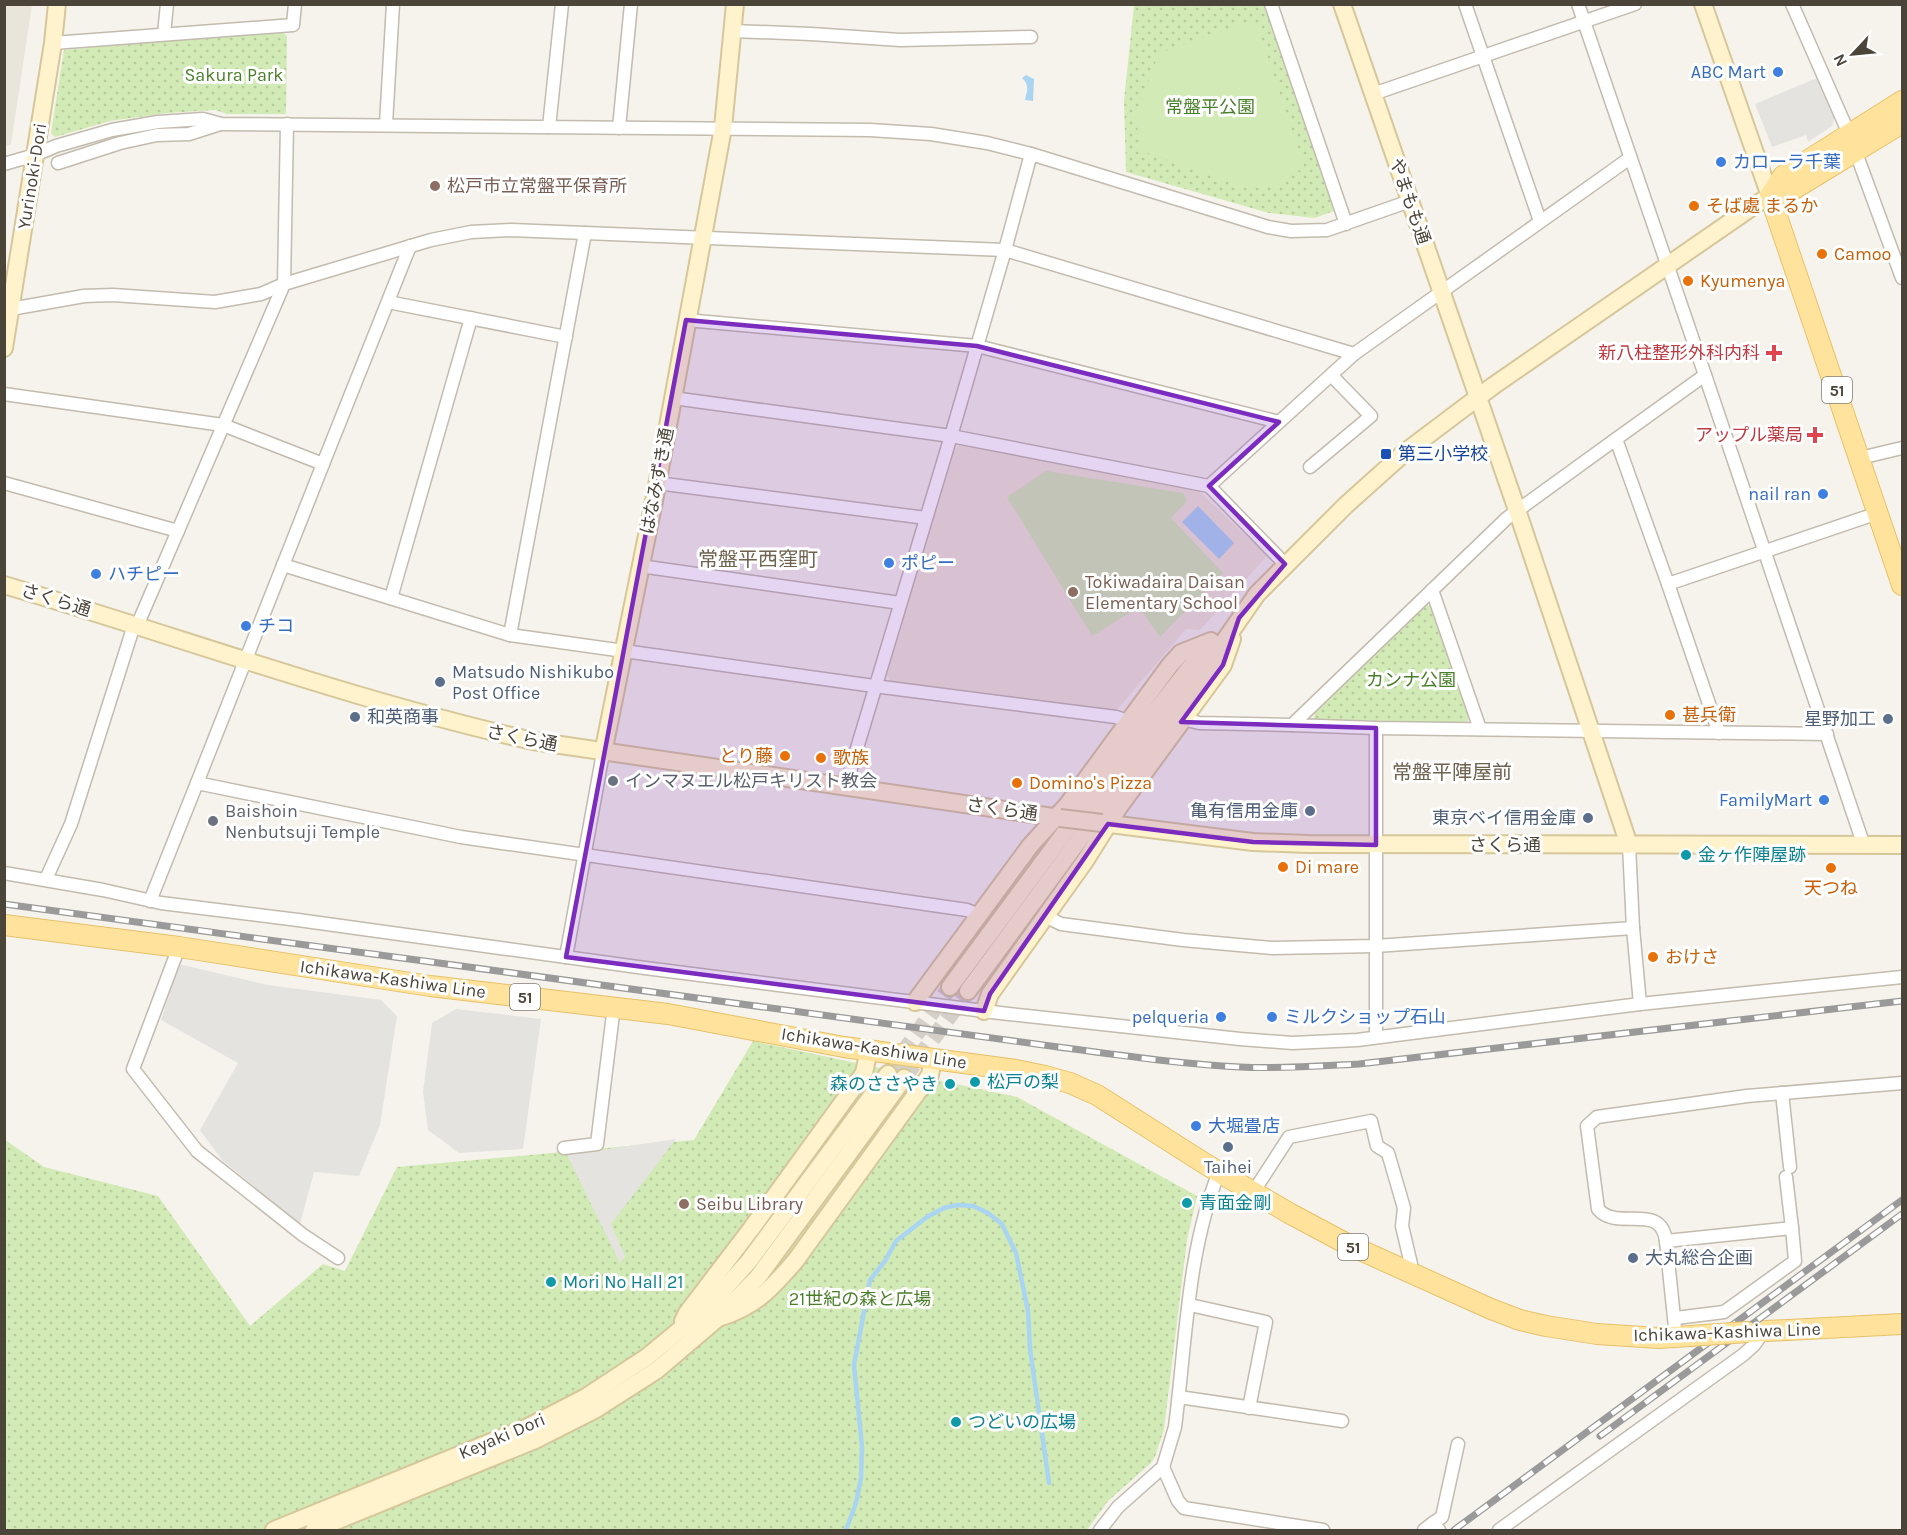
<svg xmlns="http://www.w3.org/2000/svg" width="1907" height="1535" font-family="Karla,'Noto Sans JP',sans-serif">
	<style>
		.residential { fill: #eae5da }
		.education { fill: #efe8d6 }
		.park { fill: url(#park-dots) }
		.pitch { fill: #d2eab5 }
		.parking { fill: #e5e3e0 }
		.water { fill: #a9d4f2 }
		.lines { fill: none; stroke-linecap: round; stroke-linejoin: round }
		.stream { stroke: #a9d4f2; stroke-width: 4.5 }
		.secondary-tunnel { stroke: #d4d0c8; stroke-width: 16; stroke-dasharray: 16 8; stroke-linecap: butt }
		.street-casing { stroke: #c2bbae; stroke-width: 15 }
		.secondary-casing { stroke: #d6c79b; stroke-width: 20 }
		.primary-casing { stroke: #e6c16a; stroke-width: 22 }
		.street { stroke: #fff; stroke-width: 12 }
		.secondary { stroke: #fff3cd; stroke-width: 16 }
		.primary { stroke: #ffe39c; stroke-width: 20 }
		.rail-casing { stroke: #9a9a9a; stroke-width: 7 }
		.rail { stroke: #fff; stroke-width: 4.5; stroke-dasharray: 14; stroke-linecap: butt }
		.secondary-bridge-casing { stroke: #d6c79b; stroke-width: 20; stroke-linecap: butt }
		.primary-bridge-casing { stroke: #e6c16a; stroke-width: 22; stroke-linecap: butt }
		.secondary-bridge { stroke: #fff3cd; stroke-width: 16 }
		.primary-bridge { stroke: #ffe39c; stroke-width: 20 }
		.marked { fill: #7b2cbf; fill-opacity: 0.2; stroke: #7b2cbf; stroke-width: 4.5; stroke-linejoin: round }
		.shop-dot { fill: #3f7fe0; stroke: #fff; stroke-width: 2 }
		.education-dot { fill: #8d6e63; stroke: #fff; stroke-width: 2 }
		.food-dot { fill: #e8710a; stroke: #fff; stroke-width: 2 }
		.health-dot { fill: #e0444e; stroke: #fff; stroke-width: 2 }
		.transit-dot { fill: #1a4fb4; stroke: #fff; stroke-width: 2 }
		.service-dot { fill: #5c6f8a; stroke: #fff; stroke-width: 2 }
		.worship-dot { fill: #6b7280; stroke: #fff; stroke-width: 2 }
		.culture-dot { fill: #0f9aa8; stroke: #fff; stroke-width: 2 }
		.labels { text-anchor: middle; dominant-baseline: central; stroke-width: 6; stroke-linejoin: round; paint-order: stroke }
		.shield { fill: #fff; stroke: #817c74; stroke-width: 1.5 }
		.shield-label { font-size: 16px; font-weight: bold; fill: #4b4439 }
		.shop-label { font-size: 18px; fill: #366cbe; stroke: #fff; text-anchor: start }
		.park-label { font-size: 18px; fill: #4a7f2a; stroke: #fff }
		.street-label { font-size: 18px; fill: #4b4439; stroke: #fff }
		.education-label { font-size: 18px; fill: #785e54; stroke: #fff; text-anchor: start }
		.food-label { font-size: 18px; fill: #c56008; stroke: #fff; text-anchor: start }
		.health-label { font-size: 18px; fill: #be3a42; stroke: #fff; text-anchor: end }
		.transit-label { font-size: 18px; fill: #164399; stroke: #fff; text-anchor: start }
		.service-label { font-size: 18px; fill: #4e5e75; stroke: #fff; text-anchor: start }
		.worship-label { font-size: 18px; fill: #5b616d; stroke: #fff; text-anchor: start }
		.culture-label { font-size: 18px; fill: #0d838f; stroke: #fff; text-anchor: start }
		.neighbourhood-label { font-size: 20px; fill: #6e6250; stroke: #fff }
	</style>
	<defs>
		<pattern id="park-dots" width="8" height="8" patternUnits="userSpaceOnUse" patternTransform="scale(1.5)"><rect width="8" height="8" fill="#d2eab5"/><path d="M2 2h.1M6 6h.1" fill="none" stroke="#b6ca9c" stroke-width="1.8" stroke-linecap="round"/></pattern>
	</defs>
	<rect width="100%" height="100%" fill="#f6f3ec"/>
	<!-- residential -->
	<polygon class="residential" points="5,4 32,5 11,144 5,147"/>
	<!-- education -->
	<polygon class="education" points="960,444 1196,488 1267,556 1200,630 1186,629 1116,711 893,685 887,675 954,449"/>
	<!-- park -->
	<g class="park">
		<polygon points="1134,5 1265,5 1334,211 1315,218 1269,213 1126,172 1124,101"/>
		<polygon points="283,33 287,36 286,114 227,114 215,110 168,113 110,121 55,137 51,133 64,50 214,37"/>
		<polygon points="1427,605 1431,606 1469,714 1468,721 1463,723 1314,719 1315,711"/>
		<polygon points="753,1041 1017,1097 1197,1196 1187,1240 1164,1429 1155,1457 1151,1463 1108,1501 1087,1530 5,1530 4,1139 44,1167 158,1196 250,1326 323,1264 345,1271 397,1167 694,1140"/>
	</g>
	<!-- pitch -->
	<g class="pitch">
		<polygon points="1255,20 1304,167 1277,186 1245,188 1142,151 1135,116 1159,53"/>
		<polygon points="1046,471 1183,493 1187,501 1171,518 1223,573 1160,637 1139,607 1092,636 1007,497"/>
	</g>
	<!-- parking -->
	<g class="parking">
		<polygon points="1817,78 1835,117 1832,126 1808,142 1806,135 1772,147 1755,104"/>
		<polygon points="179,964 268,985 381,1000 397,1016 380,1125 359,1176 314,1172 300,1224 222,1160 200,1130 238,1063 161,1020"/>
		<polygon points="456,1009 541,1019 523,1149 459,1153 428,1130 423,1092 432,1023"/>
		<polygon points="676,1139 611,1224 625,1256 620,1263 567,1155"/>
	</g>
	<!-- water -->
	<g class="water">
		<path d="M1026 75 1034 79 1033 101 1025 100C1027 91 1030 85 1022 78Z"/>
		<polygon points="1198,506 1234,543 1219,559 1182,522"/>
	</g>
	<g class="lines">
		<!-- stream -->
		<polyline class="stream" points="846,1530 856,1503 861,1478 862,1447 854,1365 870,1280 885,1261 896,1241 927,1217 944,1208 957,1205 973,1206 988,1213 1002,1224 1016,1253 1028,1311 1030,1349 1049,1483"/>
		<!-- secondary-tunnel -->
		<g class="secondary-tunnel">
			<polyline points="888,1074 950,987"/>
			<polyline points="904,1078 968,991"/>
		</g>
		<defs>
			<g id="street">
				<polyline points="1271,4 1346,224"/>
				<polyline points="1465,4 1540,221"/>
				<polyline points="1578,4 1705,375 1616,439"/>
				<polyline points="1792,4 1849,134"/>
				<polyline points="733,31 811,34 900,40 1031,37"/>
				<polyline points="164,34 167,4"/>
				<polyline points="53,43 293,25 295,4"/>
				<polyline points="1373,94 1635,4"/>
				<polyline points="386,124 393,4"/>
				<polyline points="549,127 562,4"/>
				<polyline points="619,128 631,4"/>
				<polyline points="1855,150 1902,278"/>
				<polyline points="58,163 120,143 157,135 189,134 220,124"/>
				<polyline points="4,164 35,155 56,146 112,130 158,122 203,119 221,124 870,130 931,134 987,143 1031,154 1268,227 1291,231 1327,230 1410,201"/>
				<polyline points="388,302 566,337"/>
				<polyline points="5,310 84,296 113,295 215,302 261,294 284,284 431,240 471,232 511,230 1005,250 1354,354"/>
				<polyline points="686,320 977,346 1279,422"/>
				<polyline points="1705,375 1864,846"/>
				<polyline points="4,394 223,425 323,464 410,246"/>
				<polyline points="673,398 951,436 1209,486 1285,564"/>
				<polyline points="1860,458 1902,448"/>
				<polyline points="1310,467 1371,416 1331,375"/>
				<polyline points="4,483 178,531"/>
				<polyline points="657,483 926,518"/>
				<polyline points="1209,486 1354,354 1630,158"/>
				<polyline points="283,565 510,635 874,686 1116,717 1128,721"/>
				<polyline points="640,566 900,603"/>
				<polyline points="1668,584 1719,733"/>
				<polyline points="1432,590 1480,729"/>
				<polyline points="391,598 471,318"/>
				<polyline points="137,626 284,284 287,124"/>
				<polyline points="510,635 585,233"/>
				<polyline points="1183,719 1199,723 1292,725"/>
				<polyline points="1376,728 1376,1037"/>
				<polyline points="1827,734 1376,728 1292,725 1507,518 1616,439 1668,584 1878,513"/>
				<polyline points="197,783 323,464"/>
				<polyline points="845,788 951,436 1005,250 1031,154"/>
				<polyline points="1629,845 1633,928 1640,1004"/>
				<polyline points="4,873 103,890 161,903 298,920 645,968 1000,1013 1240,1039 1292,1043 1357,1040 1640,1004 1902,977"/>
				<polyline points="46,879 71,824 134,625"/>
				<polyline points="150,901 197,783 461,837 967,910 979,915"/>
				<polyline points="1045,916 1061,924 1183,940 1273,948 1376,946 1633,928"/>
				<polyline points="179,947 133,1069 197,1151 303,1235 338,1258"/>
				<polyline points="566,957 603,753"/>
				<polyline points="1782,1093 1790,1167"/>
				<polyline points="564,1148 597,1144 614,1006"/>
				<polyline points="1254,1191 1289,1137 1371,1121 1377,1146 1388,1153 1404,1208 1402,1226 1411,1264 1408,1270"/>
				<path d="M1666 1241C1661 1201 1617 1232 1598 1209L1587 1126 1597 1117 1747 1096 1902 1083"/>
				<polyline points="1190,1305 1266,1322 1249,1408"/>
				<polyline points="1676,1318 1724,1312 1795,1261 1792,1228"/>
				<polyline points="1676,1337 1666,1241 1792,1228 1786,1177"/>
				<polyline points="1179,1397 1342,1421"/>
				<polyline points="1163,1467 1178,1501 1184,1508 1323,1530"/>
				<polyline points="1433,1523 1442,1517 1458,1444"/>
				<path d="M1100 1530 1118 1507 1163 1467 1175 1427C1186 1342 1187 1252 1219 1172"/>
				<polyline points="1424,1530 1433,1523 1439,1530"/>
				<polyline points="1499,1530 1743,1355 1754,1345 1764,1331"/>
			</g>
			<g id="secondary">
				<polyline points="1342,4 1517,510 1629,845"/>
				<polyline points="4,348 53,43 57,4"/>
				<path d="M4 585C181 637 354 701 533 741L1060 818"/>
				<polyline points="603,753 656,491 723,128 735,4"/>
				<polyline points="1102,823 1253,842 1308,844 1902,845"/>
				<polyline points="950,987 1141,730 1210,642"/>
				<polyline points="968,991 1209,663 1257,594 1346,505 1404,453 1493,386 1755,205 1770,196 1703,4"/>
				<polyline points="915,1002 1030,846 1068,804 1170,665 1181,653 1211,641"/>
				<polyline points="984,1011 990,994 1085,861 1119,807 1223,665 1232,639"/>
				<path d="M721 1317C756 1306 773 1287 796 1260L930 1075 933 1059"/>
				<polyline points="683,1321 687,1313 751,1229 864,1073 869,1050"/>
				<polyline points="274,1530 528,1427 586,1397 647,1357 710,1305 749,1261 888,1074"/>
				<polyline points="314,1530 535,1440 596,1409 657,1370 718,1318 758,1277 904,1078"/>
			</g>
			<g id="primary">
				<polyline points="1770,196 1902,585"/>
				<polyline points="1770,196 1783,176 1902,101"/>
				<polyline points="1770,196 1789,192 1902,123"/>
				<polyline points="4,925 179,947 430,986 668,1014 844,1047 1016,1070 1045,1076 1070,1083 1097,1095 1207,1165 1289,1213 1347,1244 1491,1309 1520,1320 1546,1326 1597,1334 1659,1338 1690,1336"/>
				<polyline points="1748,1332 1902,1324"/>
			</g>
		</defs>
		<!-- street casing -->
		<use href="#street" class="street-casing"/>
		<!-- secondary casing -->
		<use href="#secondary" class="secondary-casing"/>
		<!-- primary casing -->
		<use href="#primary" class="primary-casing"/>
		<!-- street -->
		<use href="#street" class="street"/>
		<!-- secondary -->
		<use href="#secondary" class="secondary"/>
		<!-- primary -->
		<use href="#primary" class="primary"/>
		<defs>
			<g id="rail">
				<path d="M4 904 1058 1047C1119 1055 1179 1064 1240 1067 1280 1069 1319 1066 1359 1064L1902 1001"/>
				<polyline points="1600,1436 1902,1214"/>
				<polyline points="1454,1530 1902,1200"/>
			</g>
		</defs>
		<!-- rail casing -->
		<use href="#rail" class="rail-casing"/>
		<!-- rail -->
		<use href="#rail" class="rail"/>
		<defs>
			<polyline id="secondary-bridge" points="1060,818 1102,823"/>
			<polyline id="primary-bridge" points="1690,1336 1748,1332"/>
		</defs>
		<!-- secondary-bridge casing -->
		<use href="#secondary-bridge" class="secondary-bridge-casing"/>
		<!-- primary-bridge casing -->
		<use href="#primary-bridge" class="primary-bridge-casing"/>
		<!-- secondary-bridge -->
		<use href="#secondary-bridge" class="secondary-bridge"/>
		<!-- primary-bridge -->
		<use href="#primary-bridge" class="primary-bridge"/>
	</g>
	<!-- marked area -->
	<path class="marked" d="M686 320 977 346 1279 422 1209 486 1285 564 1239 618 1223 665 1181 722 1376 728V845L1253 842 1108 824 990 994 984 1011 566 957Z"/>
	<!-- markers -->
	<g class="shop-dot">
		<circle cx="1778" cy="72" r="6"/>
		<circle cx="1721" cy="162" r="6"/>
		<circle cx="1823" cy="494" r="6"/>
		<circle cx="889" cy="563" r="6"/>
		<circle cx="96" cy="574" r="6"/>
		<circle cx="246" cy="626" r="6"/>
		<circle cx="1824" cy="800" r="6"/>
		<circle cx="1221" cy="1017" r="6"/>
		<circle cx="1272" cy="1017" r="6"/>
		<circle cx="1196" cy="1126" r="6"/>
	</g>
	<g class="education-dot">
		<circle cx="435" cy="186" r="6"/>
		<circle cx="1073" cy="592" r="6"/>
		<circle cx="684" cy="1204" r="6"/>
	</g>
	<g class="food-dot">
		<circle cx="1694" cy="206" r="6"/>
		<circle cx="1822" cy="254" r="6"/>
		<circle cx="1688" cy="281" r="6"/>
		<circle cx="1670" cy="715" r="6"/>
		<circle cx="785" cy="756" r="6"/>
		<circle cx="821" cy="758" r="6"/>
		<circle cx="1017" cy="783" r="6"/>
		<circle cx="1283" cy="867" r="6"/>
		<circle cx="1831" cy="868" r="6"/>
		<circle cx="1653" cy="957" r="6"/>
	</g>
	<g class="health-dot">
		<path d="M1771 344h6v6h6v6h-6v6h-6v-6h-6v-6h6z"/>
		<path d="M1812 426h6v6h6v6h-6v6h-6v-6h-6v-6h6z"/>
	</g>
	<rect class="transit-dot" x="1380" y="448" width="12" height="12" rx="3"/>
	<g class="service-dot">
		<circle cx="440" cy="682" r="6"/>
		<circle cx="355" cy="717" r="6"/>
		<circle cx="1888" cy="719" r="6"/>
		<circle cx="1310" cy="811" r="6"/>
		<circle cx="1588" cy="818" r="6"/>
		<circle cx="1228" cy="1147" r="6"/>
		<circle cx="1633" cy="1258" r="6"/>
	</g>
	<g class="worship-dot">
		<circle cx="613" cy="781" r="6"/>
		<circle cx="213" cy="821" r="6"/>
	</g>
	<g class="culture-dot">
		<circle cx="1686" cy="855" r="6"/>
		<circle cx="975" cy="1082" r="6"/>
		<circle cx="950" cy="1084" r="6"/>
		<circle cx="1187" cy="1203" r="6"/>
		<circle cx="551" cy="1282" r="6"/>
		<circle cx="956" cy="1422" r="6"/>
	</g>
	<g class="labels">
		<!-- shield labels -->
		<g class="shield">
			<rect x="1822" y="377" width="30" height="26" rx="4.5"/>
			<rect x="510" y="984" width="30" height="26" rx="4.5"/>
			<rect x="1338" y="1234" width="30" height="26" rx="4.5"/>
		</g>
		<g class="shield-label">
			<text x="1837" y="390">51</text>
			<text x="525" y="997">51</text>
			<text x="1353" y="1247">51</text>
		</g>
		<!-- shop labels -->
		<g class="shop-label">
			<text x="1766" y="72" text-anchor="end">ABC Mart</text>
			<text x="1733" y="162">カローラ千葉</text>
			<text x="1811" y="494" text-anchor="end">nail ran</text>
			<text x="901" y="563">ポピー</text>
			<text x="108" y="574">ハチピー</text>
			<text x="258" y="626">チコ</text>
			<text x="1812" y="800" text-anchor="end">FamilyMart</text>
			<text x="1209" y="1017" text-anchor="end">pelqueria</text>
			<text x="1284" y="1017">ミルクショップ石山</text>
			<text x="1208" y="1126">大堀畳店</text>
		</g>
		<!-- park labels -->
		<g class="park-label">
			<text x="234" y="75">Sakura Park</text>
			<text x="1210" y="107">常盤平公園</text>
			<text x="1411" y="680">カンナ公園</text>
			<text x="860" y="1299">21世紀の森と広場</text>
		</g>
		<!-- street labels -->
		<g class="street-label">
			<text transform="translate(32 176) rotate(-81)">Yurinoki-Dori</text>
			<text transform="translate(1410 201) rotate(71)">やまもも通</text>
			<text transform="translate(657 481) rotate(-79)">はなみずき通</text>
			<text transform="translate(56 600) rotate(17)">さくら通</text>
			<text transform="translate(522 738) rotate(11)">さくら通</text>
			<text transform="translate(1002 809) rotate(8)">さくら通</text>
			<text x="1505" y="845">さくら通</text>
			<text transform="translate(393 979) rotate(8)">Ichikawa-Kashiwa Line</text>
			<text transform="translate(874 1048) rotate(9)">Ichikawa-Kashiwa Line</text>
			<text transform="translate(1727 1332) rotate(-2)">Ichikawa-Kashiwa Line</text>
			<text transform="translate(502 1436) rotate(-23)">Keyaki Dori</text>
		</g>
		<!-- education labels -->
		<g class="education-label">
			<text x="447" y="186">松戸市立常盤平保育所</text>
			<text x="1085" y="582">Tokiwadaira Daisan<tspan x="1085" dy="21">Elementary School</tspan></text>
			<text x="696" y="1204">Seibu Library</text>
		</g>
		<!-- food labels -->
		<g class="food-label">
			<text x="1706" y="206">そば處 まるか</text>
			<text x="1834" y="254">Camoo</text>
			<text x="1700" y="281">Kyumenya</text>
			<text x="1682" y="715">甚兵衛</text>
			<text x="773" y="756" text-anchor="end">とり藤</text>
			<text x="833" y="758">歌族</text>
			<text x="1029" y="783">Domino's Pizza</text>
			<text x="1295" y="867">Di mare</text>
			<text x="1831" y="888" text-anchor="middle">天つね</text>
			<text x="1665" y="957">おけさ</text>
		</g>
		<!-- health labels -->
		<g class="health-label">
			<text x="1760" y="353">新八柱整形外科内科</text>
			<text x="1803" y="435">アップル薬局</text>
		</g>
		<!-- transit labels -->
		<g class="transit-label">
			<text x="1398" y="454">第三小学校</text>
		</g>
		<!-- service labels -->
		<g class="service-label">
			<text x="452" y="672">Matsudo Nishikubo<tspan x="452" dy="21">Post Office</tspan></text>
			<text x="367" y="717">和英商事</text>
			<text x="1876" y="719" text-anchor="end">星野加工</text>
			<text x="1298" y="811" text-anchor="end">亀有信用金庫</text>
			<text x="1576" y="818" text-anchor="end">東京ベイ信用金庫</text>
			<text x="1228" y="1167" text-anchor="middle">Taihei</text>
			<text x="1645" y="1258">大丸総合企画</text>
		</g>
		<!-- worship labels -->
		<g class="worship-label">
			<text x="625" y="781">インマヌエル松戸キリスト教会</text>
			<text x="225" y="811">Baishoin<tspan x="225" dy="21">Nenbutsuji Temple</tspan></text>
		</g>
		<!-- culture labels -->
		<g class="culture-label">
			<text x="1698" y="855">金ヶ作陣屋跡</text>
			<text x="987" y="1082">松戸の梨</text>
			<text x="938" y="1084" text-anchor="end">森のささやき</text>
			<text x="1199" y="1203">青面金剛</text>
			<text x="563" y="1282">Mori No Hall 21</text>
			<text x="968" y="1422">つどいの広場</text>
		</g>
		<!-- neighbourhood labels -->
		<g class="neighbourhood-label">
			<text x="758" y="559">常盤平西窪町</text>
			<text x="1452" y="772">常盤平陣屋前</text>
		</g>
	</g>
	<!-- border -->
	<rect width="1907" height="1535" fill="none" stroke="#4b4439" stroke-width="12"/>
	<!-- north arrow -->
	<g transform="translate(1853 54) rotate(244)" stroke="#ffffff" stroke-width="4.5" paint-order="stroke">
	<path d="M0-4.5L10 22L0 15L-10 22Z" fill="#4b4439"/>
	<text y="-9" font-size="16" font-weight="bold" text-anchor="middle" fill="#4b4439">N</text>
	</g>
</svg>
